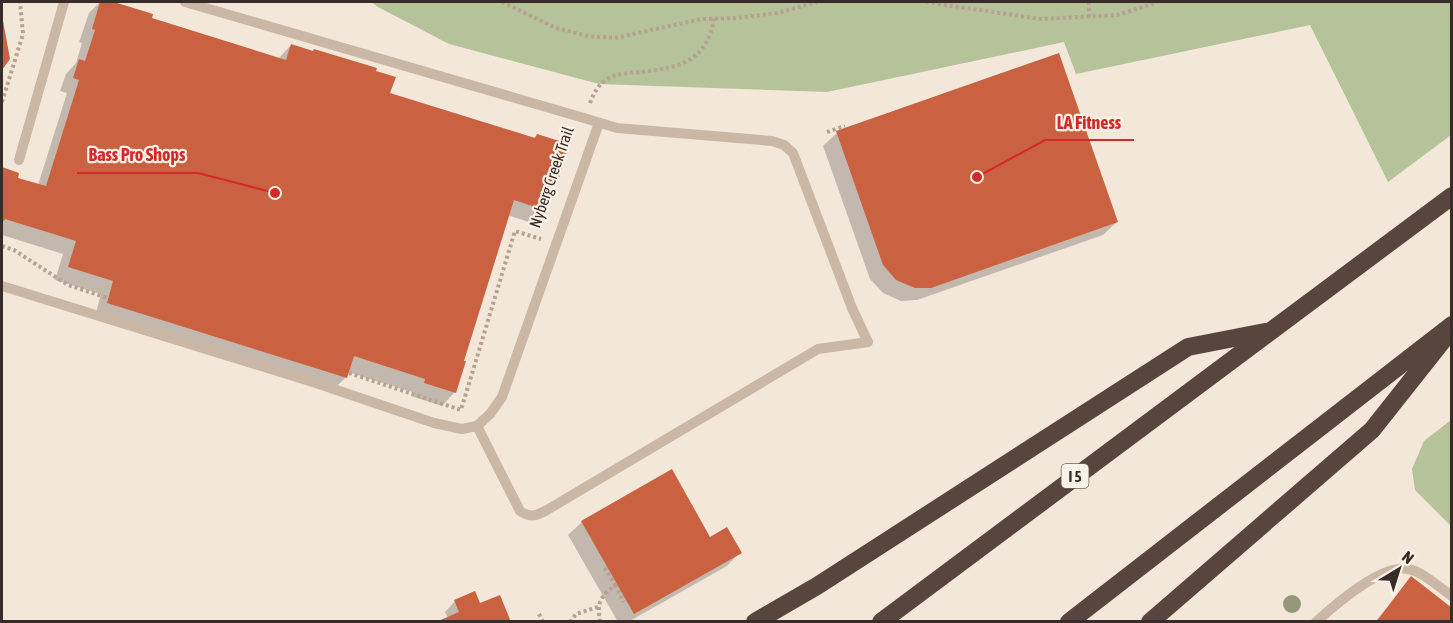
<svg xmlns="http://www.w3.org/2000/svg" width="1453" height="623" font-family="'Asap Condensed',sans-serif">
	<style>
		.green { fill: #b5c29a }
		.shadow { fill: #0003 }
		.building { fill: #ca6241 }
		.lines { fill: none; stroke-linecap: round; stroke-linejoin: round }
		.path { stroke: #b7a190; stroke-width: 4; stroke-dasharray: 3 3; stroke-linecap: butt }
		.service { stroke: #cbb7a6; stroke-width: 10 }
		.motorway { stroke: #58463e; stroke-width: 18 }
		.tree { fill: #949779 }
		.labels { text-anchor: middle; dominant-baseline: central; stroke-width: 4.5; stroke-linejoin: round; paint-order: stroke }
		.shield { fill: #faf1e7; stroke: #726761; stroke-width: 1.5 }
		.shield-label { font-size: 15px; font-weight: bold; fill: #372c27 }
		.street-label { font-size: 16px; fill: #372c27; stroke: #faf1e7 }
		.leader { fill: none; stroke: #d62828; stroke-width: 2 }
		.callout-dot { fill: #d62828; stroke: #faf1e7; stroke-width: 2 }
		.callout-label { font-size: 18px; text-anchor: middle; font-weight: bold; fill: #d62828; stroke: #faf1e7; stroke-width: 4.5; stroke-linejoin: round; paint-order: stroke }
	</style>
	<rect width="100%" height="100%" fill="#f3e7da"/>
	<!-- green -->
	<g class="green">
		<polygon points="371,2 1451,2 1451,135 1388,182 1310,25 1076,74 1064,42 827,92 599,84 449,44 378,7"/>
		<polygon points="1451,420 1451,526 1415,490 1412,469 1424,441"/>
	</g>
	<!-- shadow -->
	<g class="shadow">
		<polygon points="100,2 109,2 151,15 150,19 278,59 291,45 388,94 533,139 537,135 557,177 550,184 542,209 529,222 507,215 462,362 455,392 442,406 411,396 412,392 348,372 346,377 333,390 95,316 101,294 55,280 63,254 2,235 2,169 18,174 16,179 38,185 67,93 60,91 66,74 76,63 82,43 79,42 89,13"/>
		<polygon points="2,16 9,58 2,68"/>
		<polygon points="837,133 1117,222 1103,235 917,300 901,301 883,293 870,279 823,146"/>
		<polygon points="671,471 710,539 740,552 727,566 628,622 618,622 568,535 582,522"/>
		<polygon points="1412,578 1452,622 1375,622"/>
		<polygon points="455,601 479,605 448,618 445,612"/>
	</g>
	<!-- building -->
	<g class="building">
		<polygon points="100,2 114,2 153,14 152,18 286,60 291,44 313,51 314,49 377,68 376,71 396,77 390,93 535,138 537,134 569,144 559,178 554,176 544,210 514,200 464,361 466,361 456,393 424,383 425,379 354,356 347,378 107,303 113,281 68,267 76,241 5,219 4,221 2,220 2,167 19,173 18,178 46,186 79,80 73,78 79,59 85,61 95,30 92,29"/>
		<polygon points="2,15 10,59 2,70"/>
		<polygon points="1059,53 1118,222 931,288 915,288 896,280 883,265 836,131"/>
		<polygon points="672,469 710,537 727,527 742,553 634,614 581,521"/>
		<polygon points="1411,576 1452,608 1452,622 1376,622"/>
		<polygon points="475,591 480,603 500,595 511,622 436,622 459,612 454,600"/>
	</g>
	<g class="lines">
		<!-- path -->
		<g class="path">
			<polyline points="502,2 556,28 588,36 615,38 702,19 738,18 777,13 817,2"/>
			<polyline points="926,2 1041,19 1117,15 1158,2"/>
			<polyline points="1089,17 1089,2"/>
			<polyline points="2,102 23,34 20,2"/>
			<path d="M590 103C594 93 599 83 609 78 619 73 630 73 641 72 679 68 708 61 714 18"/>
			<polyline points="827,132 845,126"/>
			<polyline points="2,246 14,250 68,285 108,298"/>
			<polyline points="349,373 461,410 515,231 541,239"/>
			<polyline points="615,585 624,602"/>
			<polyline points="539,614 543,622"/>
			<polyline points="570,622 576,614 598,607"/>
			<path d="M600 622C597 601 600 598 615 585L604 567"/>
		</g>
		<!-- service -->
		<g class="service">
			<path d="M185 2 584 118 617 128 772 141 784 145 793 153 852 308 868 342 818 349 547 510C536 516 530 518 520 511L477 426 490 414 502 397 599 123"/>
			<polyline points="19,160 64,2"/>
			<polyline points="2,286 316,383 434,423 462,429 477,426"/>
			<path d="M1316 622C1335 605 1381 564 1408 569 1424 572 1438 587 1452 596"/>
		</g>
		<!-- motorway -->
		<g class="motorway">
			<polyline points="755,622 817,586 1188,347 1265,332"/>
			<polyline points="881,622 1452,196"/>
			<polyline points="1069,622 1452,325"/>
			<polyline points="1150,622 1372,430 1444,339"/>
		</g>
	</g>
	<!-- trees -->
	<circle class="tree" cx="1292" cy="604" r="9"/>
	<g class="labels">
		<!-- shield labels -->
		<rect class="shield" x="1061.5" y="464" width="27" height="24" rx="4.5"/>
		<g class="shield-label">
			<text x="1075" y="476">I 5</text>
		</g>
		<!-- street labels -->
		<g class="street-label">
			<text transform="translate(551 177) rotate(-71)">Nyberg Creek Trail</text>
		</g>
	</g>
	<!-- callouts -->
	<path class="leader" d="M977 177L1045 140H1134M275 193L198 173H77"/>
	<g class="callout-dot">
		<circle cx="977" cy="177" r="6"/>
		<circle cx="275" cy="193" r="6"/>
	</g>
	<g class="callout-label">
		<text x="1089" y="129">LA Fitness</text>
		<text x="137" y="161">Bass Pro Shops</text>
	</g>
	<!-- border -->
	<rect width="1453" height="623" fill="none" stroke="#372c27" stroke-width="6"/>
	<!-- north arrow -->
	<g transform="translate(1399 569) rotate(38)" stroke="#faf1e7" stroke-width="4.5" paint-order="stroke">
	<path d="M0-4.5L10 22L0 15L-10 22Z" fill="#372c27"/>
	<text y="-9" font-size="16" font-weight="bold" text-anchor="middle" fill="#372c27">N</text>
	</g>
</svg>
